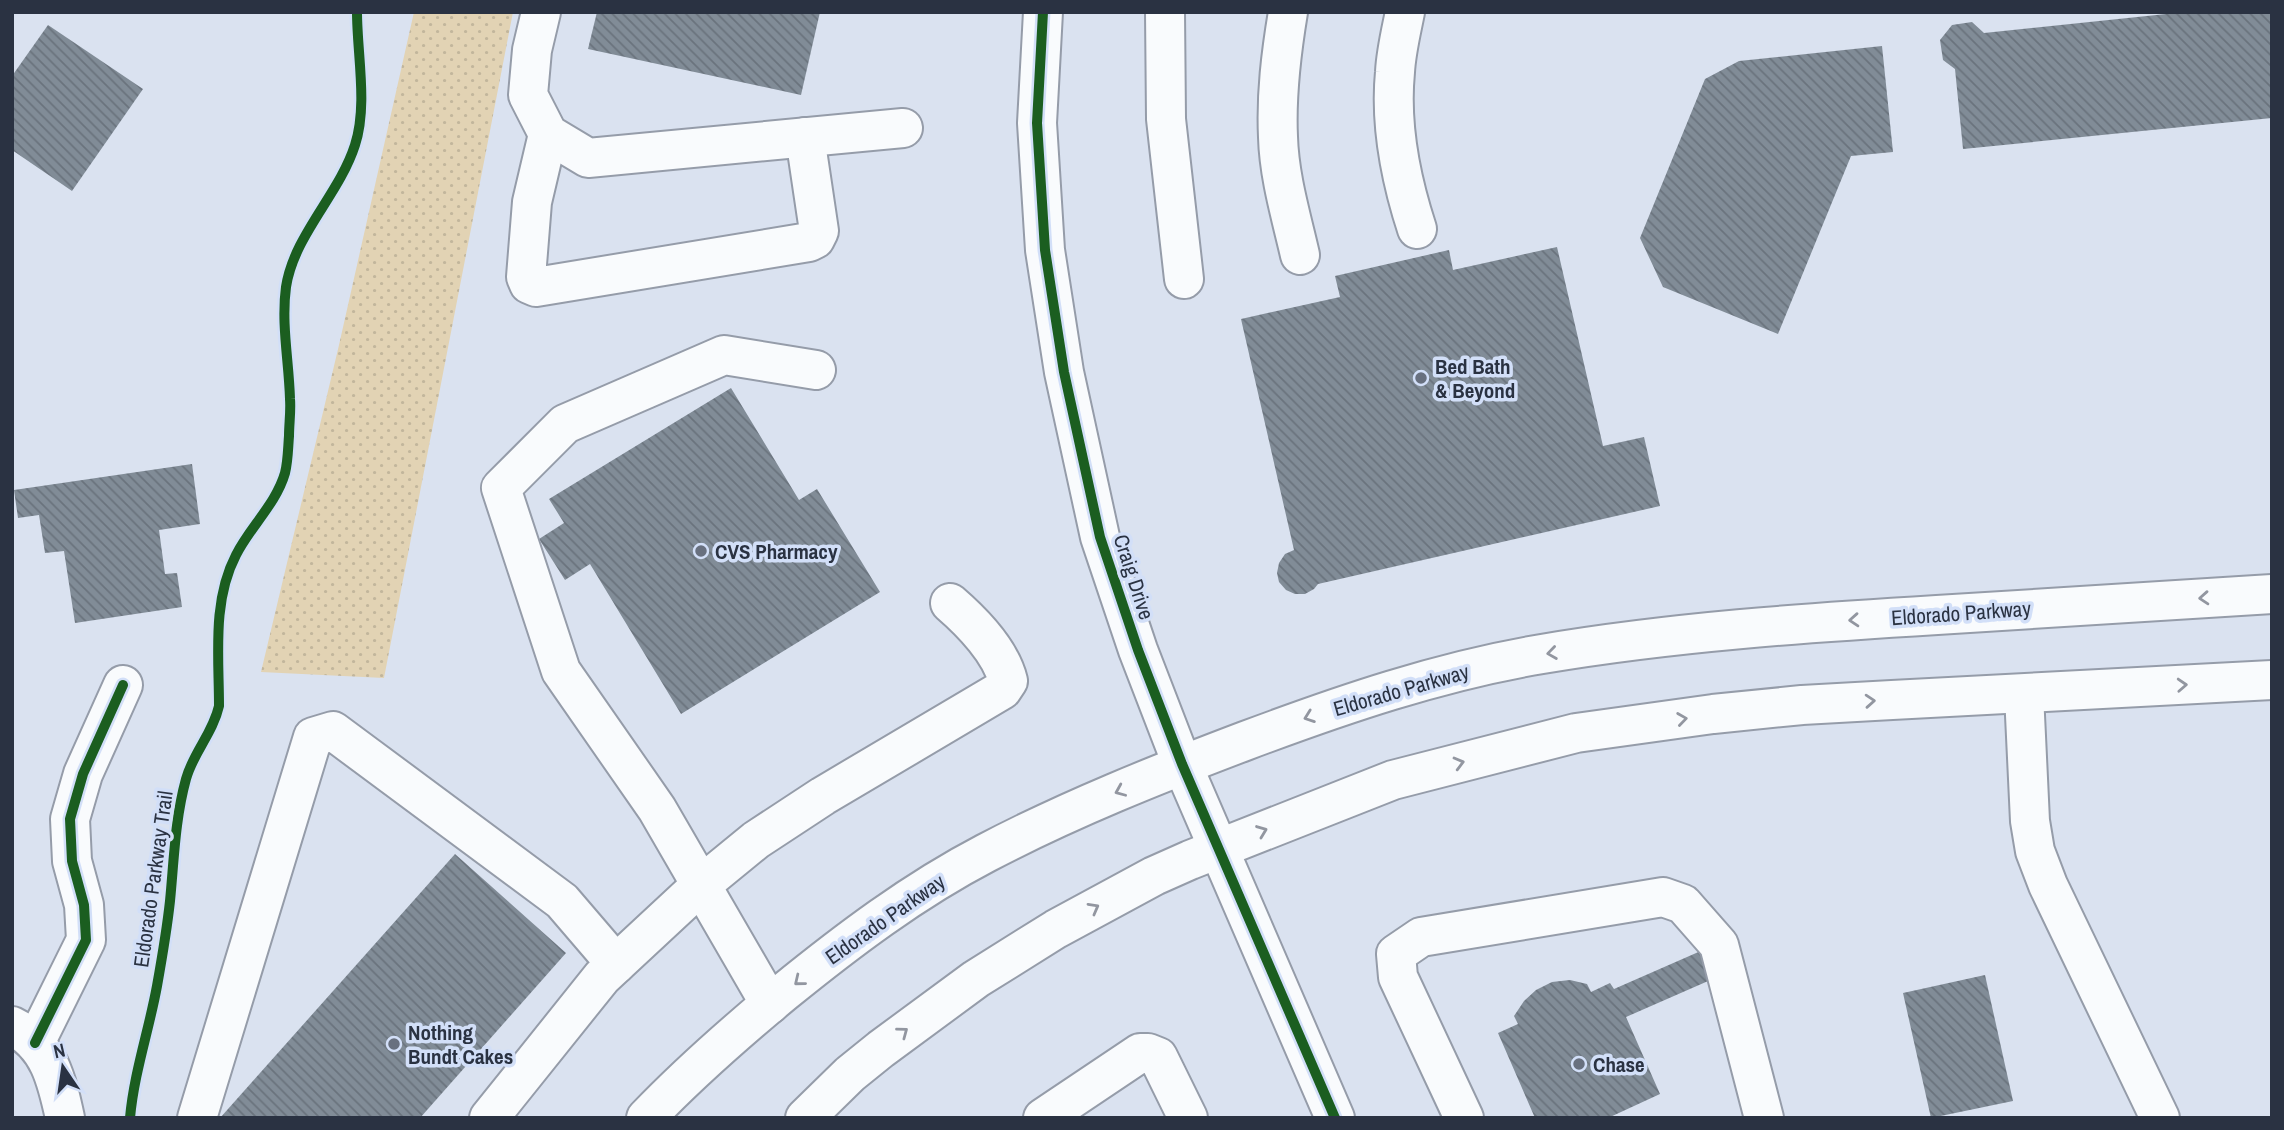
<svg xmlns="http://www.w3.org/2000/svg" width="2284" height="1130" font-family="'Archivo Narrow',sans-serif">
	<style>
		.grass { fill: url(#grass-dots) }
		.building { fill: url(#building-back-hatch) }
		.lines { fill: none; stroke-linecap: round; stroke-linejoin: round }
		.minor-casing { stroke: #959ca9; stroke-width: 42 }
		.major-casing { stroke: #959ca9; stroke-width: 42 }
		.minor { stroke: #f9fbfd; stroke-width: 38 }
		.major { stroke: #f9fbfd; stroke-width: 38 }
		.cycleway-casing { stroke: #d2dff8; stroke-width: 15 }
		.cycleway { stroke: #1b5e20; stroke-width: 10 }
		.oneway { stroke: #9296a0 }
		.poi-dot { fill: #68707f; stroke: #d2dff8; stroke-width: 2.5 }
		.labels { text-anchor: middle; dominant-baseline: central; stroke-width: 7; stroke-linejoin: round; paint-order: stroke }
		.poi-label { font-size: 21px; font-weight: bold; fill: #2a3242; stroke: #d2dff8; text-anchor: start }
		.street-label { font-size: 21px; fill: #2a3242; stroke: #d2dff8 }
	</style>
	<defs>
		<pattern id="grass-dots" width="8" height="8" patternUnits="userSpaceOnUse" patternTransform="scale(1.75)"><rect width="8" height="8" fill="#e2d3b4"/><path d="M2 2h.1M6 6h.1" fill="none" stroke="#c2b69c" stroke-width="1.8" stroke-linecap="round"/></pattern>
		<pattern id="building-back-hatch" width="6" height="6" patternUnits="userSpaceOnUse" patternTransform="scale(1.75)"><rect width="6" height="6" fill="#818c97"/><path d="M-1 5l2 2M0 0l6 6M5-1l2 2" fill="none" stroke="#6a737d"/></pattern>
	</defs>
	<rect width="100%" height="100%" fill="#dae2f0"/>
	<!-- grass -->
	<polygon class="grass" points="414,12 513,12 384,678 261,672 339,345"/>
	<!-- building -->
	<g class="building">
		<polygon points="597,12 820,12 801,95 588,49"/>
		<polygon points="2185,12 2272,12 2272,118 1963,149 1955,69 1943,60 1940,40 1952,25 1972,22 1984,33"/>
		<polygon points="48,25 143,89 72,191 12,150 12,76"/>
		<polygon points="1882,46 1893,152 1851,156 1778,334 1663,287 1640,238 1705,79 1739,61"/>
		<polygon points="1557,247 1603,446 1644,437 1660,506 1318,584 1314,589 1305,594 1295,594 1286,590 1279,582 1277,573 1279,563 1285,554 1294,550 1241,319 1340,297 1335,276 1449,250 1453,270"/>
		<polygon points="731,388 799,500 817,489 880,592 681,714 590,564 565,580 539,539 564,523 549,499"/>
		<polygon points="192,464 200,524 159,530 165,574 177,573 182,607 75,623 64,551 45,553 39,515 18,518 14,490"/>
		<polygon points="455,854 566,953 420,1118 220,1118"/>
		<polygon points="1703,950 1715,978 1626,1017 1660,1094 1608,1118 1535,1118 1498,1033 1518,1024 1514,1016 1524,1001 1536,990 1552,982 1570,980 1587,984 1591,992 1610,983 1614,989"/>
		<polygon points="1985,975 2013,1101 1931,1118 1903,993"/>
	</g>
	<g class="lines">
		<defs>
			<g id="minor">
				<polyline points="541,12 532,50 528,95 548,134 588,158 903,128"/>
				<polyline points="1043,12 1037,123 1045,250 1064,372 1100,537 1138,650 1182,764 1335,1118"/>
				<polyline points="1165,12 1166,119 1184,279"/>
				<path d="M1288 12C1281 54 1276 94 1278 137 1279 176 1291 216 1300 255"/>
				<path d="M1405 12C1401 32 1396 52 1395 72 1390 123 1401 180 1417 229"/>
				<polyline points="548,134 532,202 526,277 529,284 536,287 809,242 815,239 819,231 805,137"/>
				<polyline points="2024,694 2030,821 2035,851 2048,885 2160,1118"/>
				<polyline points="770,1004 657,809 561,671 501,488 565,424 724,355 816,370"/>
				<path d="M12 1026C49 1044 57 1081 65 1118"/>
				<polyline points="35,1043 86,940 84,905 72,861 70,819 83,774 123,685"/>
				<polyline points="197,1118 313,737 333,731 562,901 616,964"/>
				<path d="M489 1118 602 977 701 885 756 840 823 796 1002 690 1008 681C1001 652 972 622 950 603"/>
				<polyline points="1043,1118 1140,1053 1148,1053 1158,1057 1188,1118"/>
				<polyline points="1464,1118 1398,977 1396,954 1421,937 1663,897 1683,904 1719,945 1764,1118"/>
			</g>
			<g id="major">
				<path d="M646 1118C689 1073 736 1032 783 993 847 941 913 891 986 853 1070 809 1158 774 1245 741 1341 705 1440 671 1542 654 1672 632 1805 623 1937 615 2048 608 2160 601 2272 594"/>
				<polyline points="805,1118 850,1074 881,1049 976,979 1056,929 1154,876 1190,860 1393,780 1576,733 1713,714 1802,705 1892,700 2272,680"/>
			</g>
		</defs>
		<!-- minor casing -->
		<use href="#minor" class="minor-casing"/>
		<!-- major casing -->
		<use href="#major" class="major-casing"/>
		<!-- minor -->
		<use href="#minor" class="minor"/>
		<!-- major -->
		<use href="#major" class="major"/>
		<defs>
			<g id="cycleway">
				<polyline points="1043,12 1037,123 1045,250 1064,372 1100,537 1138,650 1182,764 1335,1118"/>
				<polyline points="35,1043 86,940 84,905 72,861 70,819 83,774 123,685"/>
				<path d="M130 1118C134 1073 149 1030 157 986 162 958 167 929 170 901 174 860 175 819 186 779 193 753 213 733 219 706 219 656 212 601 236 555 250 527 276 504 285 473 288 461 288 448 289 436 289 424 291 411 290 399 289 362 281 324 286 287 294 235 339 195 355 145 368 105 357 54 357 12"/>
			</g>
		</defs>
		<!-- cycleway casing -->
		<use href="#cycleway" class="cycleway-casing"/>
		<!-- cycleway -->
		<use href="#cycleway" class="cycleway"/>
	</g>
	<!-- one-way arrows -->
	<defs><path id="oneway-chevron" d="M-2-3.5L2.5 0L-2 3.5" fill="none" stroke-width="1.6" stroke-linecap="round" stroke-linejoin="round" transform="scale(1.75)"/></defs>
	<g class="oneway">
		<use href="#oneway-chevron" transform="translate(2204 598) rotate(176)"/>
		<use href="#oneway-chevron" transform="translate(1854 620) rotate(176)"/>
		<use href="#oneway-chevron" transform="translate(1552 653) rotate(172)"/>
		<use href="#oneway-chevron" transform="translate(2182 685) rotate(-3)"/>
		<use href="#oneway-chevron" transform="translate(1870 701) rotate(-4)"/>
		<use href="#oneway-chevron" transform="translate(1309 717) rotate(160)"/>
		<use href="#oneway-chevron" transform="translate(1682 719) rotate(-8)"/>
		<use href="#oneway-chevron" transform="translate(1459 763) rotate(-15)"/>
		<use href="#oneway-chevron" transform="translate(1120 791) rotate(157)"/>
		<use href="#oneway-chevron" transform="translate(1262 831) rotate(-21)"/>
		<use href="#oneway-chevron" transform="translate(1094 908) rotate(-29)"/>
		<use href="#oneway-chevron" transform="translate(799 981) rotate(141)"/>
		<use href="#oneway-chevron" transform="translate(903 1032) rotate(-37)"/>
	</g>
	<!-- markers -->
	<g class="poi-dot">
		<circle cx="1421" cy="378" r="7"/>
		<circle cx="701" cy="551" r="7"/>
		<circle cx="394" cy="1044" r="7"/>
		<circle cx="1579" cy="1064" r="7"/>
	</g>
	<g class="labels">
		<!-- poi labels -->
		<g class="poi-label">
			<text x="1435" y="366">Bed Bath<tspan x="1435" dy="24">&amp; Beyond</tspan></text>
			<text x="715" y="551">CVS Pharmacy</text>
			<text x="408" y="1032">Nothing<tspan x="408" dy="24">Bundt Cakes</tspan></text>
			<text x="1593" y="1064">Chase</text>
		</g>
		<!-- street labels -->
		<g class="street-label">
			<text transform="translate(1134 577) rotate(72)">Craig Drive</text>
			<text transform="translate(1961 613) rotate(-4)">Eldorado Parkway</text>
			<text transform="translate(1401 690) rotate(-16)">Eldorado Parkway</text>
			<text transform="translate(153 879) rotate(-82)">Eldorado Parkway Trail</text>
			<text transform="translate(885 919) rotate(-35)">Eldorado Parkway</text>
		</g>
	</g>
	<!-- border -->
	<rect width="2284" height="1130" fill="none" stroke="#2a3242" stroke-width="28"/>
	<!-- north arrow -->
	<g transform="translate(63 1067) rotate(347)" stroke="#d2dff8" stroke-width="5" paint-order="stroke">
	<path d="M0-5L12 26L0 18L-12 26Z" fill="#2a3242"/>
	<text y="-10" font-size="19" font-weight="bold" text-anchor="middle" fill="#2a3242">N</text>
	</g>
</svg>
